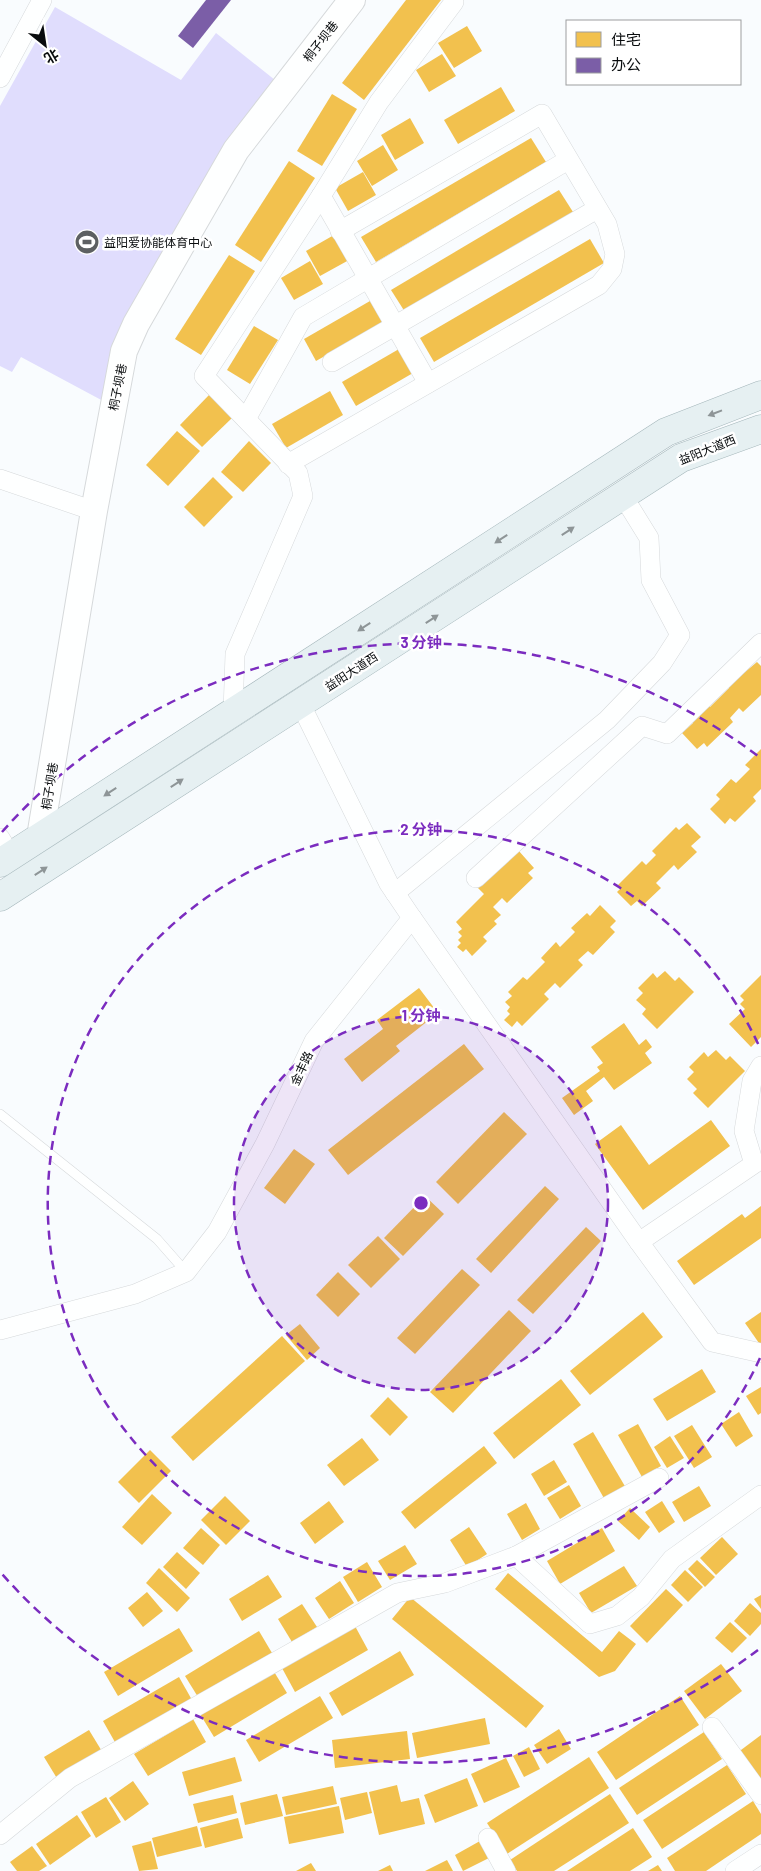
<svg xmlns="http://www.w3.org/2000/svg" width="761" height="1871" font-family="Barlow,'Noto Sans SC',sans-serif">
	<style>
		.green { fill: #e0ddfd }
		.homes { fill: #f2c14e }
		.offices { fill: #7b5ea7 }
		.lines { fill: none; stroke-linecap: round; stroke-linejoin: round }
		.lane-casing { stroke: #d6d9db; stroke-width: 10 }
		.street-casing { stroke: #d6d9db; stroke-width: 20 }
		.secondary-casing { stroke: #d6d9db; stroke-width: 28 }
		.primary-casing { stroke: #a4b6ba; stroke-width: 29 }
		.lane { stroke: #feffff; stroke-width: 9 }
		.street { stroke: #feffff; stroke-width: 19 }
		.secondary { stroke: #feffff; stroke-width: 26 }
		.primary { stroke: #e6f0f2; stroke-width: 28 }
		.oneway { fill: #8e9597 }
		.ring { fill: none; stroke: #7b2cbf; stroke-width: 2.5; stroke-dasharray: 9 6 }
		.labels { text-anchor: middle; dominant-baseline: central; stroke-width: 5; stroke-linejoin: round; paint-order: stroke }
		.street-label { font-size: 12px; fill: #090c0e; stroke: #fff }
		.poi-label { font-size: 12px; fill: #090c0e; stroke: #fff; text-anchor: start }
		.centre { fill: #7b2cbf; stroke: #fff; stroke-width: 2.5 }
		.ring-label { font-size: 15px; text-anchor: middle; font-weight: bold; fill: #7b2cbf; stroke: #fff; stroke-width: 5; stroke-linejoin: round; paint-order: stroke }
	</style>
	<rect width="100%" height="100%" fill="#f9fcfe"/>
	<!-- green -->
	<polygon class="green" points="55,7 181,80 216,33 280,84 105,402 21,357 12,372 0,366 0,106"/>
	<!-- homes -->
	<g class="homes">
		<polygon points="406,0 441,0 364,100 342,83"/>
		<polygon points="467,26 482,51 454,68 438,43"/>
		<polygon points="442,54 456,76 429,92 416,70"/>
		<polygon points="501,87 515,111 458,144 444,120"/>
		<polygon points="332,94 357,109 322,166 297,151"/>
		<polygon points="410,118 424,143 395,160 381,135"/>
		<polygon points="531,138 546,162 376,262 361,237"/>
		<polygon points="383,145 398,170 372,186 357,161"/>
		<polygon points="289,161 315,178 261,262 235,245"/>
		<polygon points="363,172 376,195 348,211 335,188"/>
		<polygon points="559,190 573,212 405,312 391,290"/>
		<polygon points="334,235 349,260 320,276 306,251"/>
		<polygon points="590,239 604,263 434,362 420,338"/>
		<polygon points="229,255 255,271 201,355 175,339"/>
		<polygon points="310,261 323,284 294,300 281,278"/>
		<polygon points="370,301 383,323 316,361 304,339"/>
		<polygon points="254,326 278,340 250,384 227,370"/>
		<polygon points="399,349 413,373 356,406 342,382"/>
		<polygon points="330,391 343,415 286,448 272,424"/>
		<polygon points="209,395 232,418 202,447 180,425"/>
		<polygon points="177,431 200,451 168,486 146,465"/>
		<polygon points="249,441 271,463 243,492 221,472"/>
		<polygon points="213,477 233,497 204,527 184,507"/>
		<polygon points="757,662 761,666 761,695 743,712 739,708 730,718 733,722 707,747 704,743 697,749 682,733 693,723 689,719 706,702 710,707 729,688 725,684 741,668 745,672"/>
		<polygon points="761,749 761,789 753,797 756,801 735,822 730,818 725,824 710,809 720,799 716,795 731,779 736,783 750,769 745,765"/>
		<polygon points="687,823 701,837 691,846 697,852 678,870 674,865 656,883 661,888 642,906 637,901 631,906 617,892 621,888 618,885 642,861 646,865 656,855 652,851 676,827 679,830"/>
		<polygon points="518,850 534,868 528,873 533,878 507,903 502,898 493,907 501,915 494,921 497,924 483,937 487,941 472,956 466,949 463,952 457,947 461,943 458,940 462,936 458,932 462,929 456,922 484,894 478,888"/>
		<polygon points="600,905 616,921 610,927 615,932 593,955 588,951 578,960 583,965 560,988 555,983 544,994 549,999 522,1026 517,1021 512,1027 504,1020 510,1014 507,1011 510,1007 505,1002 512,996 508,992 523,977 527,980 545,962 541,958 556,942 560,947 575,932 571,928 587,913 590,916"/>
		<polygon points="665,971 675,981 679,977 694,992 657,1029 642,1014 646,1009 636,1000 643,993 638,988 653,973 657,978"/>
		<polygon points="761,975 761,1037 751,1047 729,1024 745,1009 740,1004 744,1000 740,996"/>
		<polygon points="419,988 438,1013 396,1046 400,1051 362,1082 344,1059 383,1029 377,1020"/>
		<polygon points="624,1023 639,1045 646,1039 652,1047 645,1053 652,1063 614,1090 604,1077 586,1091 593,1101 574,1115 562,1098 600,1071 597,1067 603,1063 591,1047"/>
		<polygon points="464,1044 484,1069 348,1175 328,1150"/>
		<polygon points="716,1050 726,1060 730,1056 745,1071 708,1108 693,1093 697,1089 687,1079 694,1072 689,1067 704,1052 708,1057"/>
		<polygon points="504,1112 527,1134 458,1204 436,1182"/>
		<polygon points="711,1120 730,1146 643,1210 595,1144 621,1125 649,1165"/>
		<polygon points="294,1149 315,1164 285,1204 264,1188"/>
		<polygon points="545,1186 559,1199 491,1273 476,1259"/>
		<polygon points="425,1196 444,1214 403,1256 384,1238"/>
		<polygon points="761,1206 761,1238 694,1285 677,1261 742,1214 745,1218"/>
		<polygon points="586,1227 601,1241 533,1314 517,1300"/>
		<polygon points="378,1236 400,1259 371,1288 348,1265"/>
		<polygon points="462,1269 480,1285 415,1354 397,1338"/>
		<polygon points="338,1272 360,1294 338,1317 316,1295"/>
		<polygon points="509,1310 531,1331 453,1413 430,1392"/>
		<polygon points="643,1312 663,1337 590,1395 570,1371"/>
		<polygon points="761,1312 761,1346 745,1323"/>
		<polygon points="300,1324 320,1348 307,1360 286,1335"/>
		<polygon points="282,1336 305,1361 193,1461 171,1437"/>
		<polygon points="702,1369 716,1392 667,1421 653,1399"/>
		<polygon points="561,1379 581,1405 514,1459 493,1433"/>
		<polygon points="761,1387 761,1413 758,1415 746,1396"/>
		<polygon points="388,1397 408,1417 390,1436 370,1416"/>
		<polygon points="739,1412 753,1436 736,1447 721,1424"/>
		<polygon points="638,1424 661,1466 642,1477 618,1435"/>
		<polygon points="692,1425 712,1457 694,1468 674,1436"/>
		<polygon points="593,1432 626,1488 605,1500 573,1444"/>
		<polygon points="670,1436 684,1458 667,1468 654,1447"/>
		<polygon points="362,1438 379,1460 344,1486 327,1465"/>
		<polygon points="484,1446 497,1463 415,1529 401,1512"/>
		<polygon points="150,1450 171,1471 139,1503 118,1482"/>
		<polygon points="554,1460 567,1482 544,1496 531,1474"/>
		<polygon points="569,1485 581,1506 560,1519 547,1498"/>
		<polygon points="699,1486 711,1506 684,1522 672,1502"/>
		<polygon points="152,1494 172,1513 142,1545 122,1527"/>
		<polygon points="225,1496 250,1521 226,1545 201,1520"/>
		<polygon points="329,1501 344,1522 315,1544 300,1523"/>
		<polygon points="662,1501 675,1522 659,1533 645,1512"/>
		<polygon points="526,1503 540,1529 522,1540 507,1514"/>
		<polygon points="630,1508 650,1527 639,1540 618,1521"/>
		<polygon points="469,1527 487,1554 467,1567 450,1540"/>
		<polygon points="201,1528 220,1545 203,1565 183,1548"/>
		<polygon points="602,1528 615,1551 560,1584 547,1561"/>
		<polygon points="722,1537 738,1554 716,1575 700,1558"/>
		<polygon points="405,1545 417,1564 390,1580 378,1561"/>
		<polygon points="177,1552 200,1573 186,1589 163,1567"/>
		<polygon points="697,1560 715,1577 705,1587 688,1569"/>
		<polygon points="367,1562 382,1587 358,1602 343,1577"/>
		<polygon points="624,1566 637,1586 591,1613 579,1593"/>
		<polygon points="159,1568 190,1598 177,1612 146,1583"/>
		<polygon points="685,1570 703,1587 688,1602 671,1585"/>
		<polygon points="508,1573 602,1652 619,1631 636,1644 615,1671 599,1677 495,1589"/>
		<polygon points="268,1575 282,1597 242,1621 229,1599"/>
		<polygon points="340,1581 354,1603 329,1619 315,1598"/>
		<polygon points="666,1589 683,1605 647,1643 630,1626"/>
		<polygon points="147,1592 163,1611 143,1627 128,1608"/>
		<polygon points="761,1595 761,1609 754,1599"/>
		<polygon points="410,1597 544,1706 526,1728 392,1619"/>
		<polygon points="750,1603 761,1613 761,1624 750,1636 734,1621"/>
		<polygon points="302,1604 317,1627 292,1642 278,1619"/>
		<polygon points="730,1622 747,1638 732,1653 715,1638"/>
		<polygon points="355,1626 368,1650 295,1692 282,1668"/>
		<polygon points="179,1628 193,1651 118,1696 104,1672"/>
		<polygon points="259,1631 272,1653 198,1697 185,1676"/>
		<polygon points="400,1651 414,1675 342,1716 329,1693"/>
		<polygon points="721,1664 742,1691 705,1719 684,1691"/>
		<polygon points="273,1670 287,1693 214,1737 200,1714"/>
		<polygon points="179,1677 192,1700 116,1744 103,1721"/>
		<polygon points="320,1696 333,1718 259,1762 246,1740"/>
		<polygon points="680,1696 699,1725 616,1780 597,1752"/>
		<polygon points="485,1718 490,1744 417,1758 412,1733"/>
		<polygon points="193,1719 206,1742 148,1776 134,1754"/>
		<polygon points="559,1729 571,1749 547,1764 534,1745"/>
		<polygon points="89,1730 103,1753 58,1780 44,1757"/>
		<polygon points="407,1731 410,1759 335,1768 332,1740"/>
		<polygon points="704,1732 722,1759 637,1815 619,1788"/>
		<polygon points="761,1735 761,1781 737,1753"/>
		<polygon points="529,1747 540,1769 524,1777 513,1756"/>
		<polygon points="235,1757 242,1781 189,1796 182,1772"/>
		<polygon points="589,1757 609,1788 507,1854 487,1823"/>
		<polygon points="506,1758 520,1787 484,1803 471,1774"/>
		<polygon points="727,1765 746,1794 662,1849 643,1820"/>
		<polygon points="467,1778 478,1806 435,1823 424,1795"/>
		<polygon points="133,1781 149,1804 125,1821 109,1798"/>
		<polygon points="397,1785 401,1802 419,1798 425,1824 379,1835 369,1792"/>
		<polygon points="333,1786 337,1804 286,1815 282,1797"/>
		<polygon points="367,1792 372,1813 345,1820 340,1798"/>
		<polygon points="277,1794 283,1816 245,1825 240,1803"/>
		<polygon points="610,1794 629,1823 554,1871 517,1871 510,1860"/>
		<polygon points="233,1795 237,1813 198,1823 193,1804"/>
		<polygon points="106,1797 121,1822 96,1838 81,1812"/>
		<polygon points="753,1801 761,1814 761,1834 706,1871 675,1871 667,1858"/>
		<polygon points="339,1806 344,1833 289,1844 284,1817"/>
		<polygon points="77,1815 91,1836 50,1865 36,1844"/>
		<polygon points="238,1818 243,1838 205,1848 200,1828"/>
		<polygon points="197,1826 202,1846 157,1857 152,1838"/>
		<polygon points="633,1828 652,1857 630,1871 567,1871"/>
		<polygon points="151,1841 158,1869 139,1871 132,1846"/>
		<polygon points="480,1841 489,1858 463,1871 455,1855"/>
		<polygon points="32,1846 47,1866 39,1871 17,1871 10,1862"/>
		<polygon points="447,1860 453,1871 425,1871"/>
		<polygon points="311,1863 316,1871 296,1871"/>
		<polygon points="390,1865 393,1871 378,1871"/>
		<polygon points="658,1865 662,1871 648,1871"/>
	</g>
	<!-- offices -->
	<polygon class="offices" points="206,0 231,0 193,48 178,36"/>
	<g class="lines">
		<defs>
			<polyline id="lane" points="0,1114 157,1239 186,1272"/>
			<g id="street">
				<polyline points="0,78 42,0"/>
				<polyline points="321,196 428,383"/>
				<polyline points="332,362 597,209"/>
				<polyline points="246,419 303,317 568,160"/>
				<polyline points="288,464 599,285 612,269 615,254 607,224 542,114 340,231"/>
				<polyline points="0,479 94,511"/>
				<polyline points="233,712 235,654 303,496 298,473 204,376 321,196 379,102 454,2"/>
				<polyline points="0,838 11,856"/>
				<polyline points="476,878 642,726 667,734 761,643"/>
				<polyline points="395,893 607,720 662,663 680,635 651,580 649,538 623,496"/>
				<polyline points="412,918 639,1242 712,1342 761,1353"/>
				<polyline points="639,1242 754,1164 744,1131 752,1081 761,1066"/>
				<polyline points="0,1330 135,1294 186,1272 217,1232 265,1144 314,1041 412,918 389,884 300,703"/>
				<polyline points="516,1556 659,1478"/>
				<polyline points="712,1727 761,1795"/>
				<polyline points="0,1835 70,1778 397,1593 445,1583 516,1556 590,1624 617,1616 641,1597 672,1559 761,1495"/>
				<polyline points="488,1838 506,1871"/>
				<polyline points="735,1871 761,1854"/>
			</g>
			<polyline id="secondary" points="40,837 94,511 124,351 136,324 236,150 352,0"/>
			<g id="primary">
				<polyline points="0,863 666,432 761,395"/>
				<polyline points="0,897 681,458 761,429"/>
			</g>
		</defs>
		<!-- lane casing -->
		<use href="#lane" class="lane-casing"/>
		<!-- street casing -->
		<use href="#street" class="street-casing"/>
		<!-- secondary casing -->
		<use href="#secondary" class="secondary-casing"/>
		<!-- primary casing -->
		<use href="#primary" class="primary-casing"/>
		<!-- lane -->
		<use href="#lane" class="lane"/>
		<!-- street -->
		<use href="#street" class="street"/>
		<!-- secondary -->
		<use href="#secondary" class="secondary"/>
		<!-- primary -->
		<use href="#primary" class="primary"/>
	</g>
	<!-- one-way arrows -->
	<defs><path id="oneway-solid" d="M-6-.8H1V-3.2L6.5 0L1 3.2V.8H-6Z" transform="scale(1.25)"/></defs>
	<g class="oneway">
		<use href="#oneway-solid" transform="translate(715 413) rotate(159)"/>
		<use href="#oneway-solid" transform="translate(568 531) rotate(-33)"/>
		<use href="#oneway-solid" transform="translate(501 539) rotate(147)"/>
		<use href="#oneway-solid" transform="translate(432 619) rotate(-33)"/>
		<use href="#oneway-solid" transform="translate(364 627) rotate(147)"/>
		<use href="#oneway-solid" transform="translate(177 783) rotate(-33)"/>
		<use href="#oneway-solid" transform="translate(110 792) rotate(147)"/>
		<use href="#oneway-solid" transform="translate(41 871) rotate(-33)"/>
	</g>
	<!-- distance rings -->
	<circle cx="421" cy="1203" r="187" fill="#7b2cbf" fill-opacity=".12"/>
	<g class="ring">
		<circle cx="421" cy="1203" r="187"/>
		<path d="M760 1358A373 373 0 1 1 760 1048"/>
		<path d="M758 1650A560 560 0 0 1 2 1574M2 832A560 560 0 0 1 758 756"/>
	</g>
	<!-- icons -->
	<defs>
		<symbol id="stadium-disc" viewBox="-11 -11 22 22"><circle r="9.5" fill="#5d6062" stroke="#fff"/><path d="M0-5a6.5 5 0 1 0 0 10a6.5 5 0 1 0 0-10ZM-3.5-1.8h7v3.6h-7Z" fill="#fff"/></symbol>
	</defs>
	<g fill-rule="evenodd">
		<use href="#stadium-disc" x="73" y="228" width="28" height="28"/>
	</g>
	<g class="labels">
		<!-- street labels -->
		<g class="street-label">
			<text transform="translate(320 41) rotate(-52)">桐子坝巷</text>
			<text transform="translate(117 387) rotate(-79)">桐子坝巷</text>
			<text transform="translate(707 449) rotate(-22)">益阳大道西</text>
			<text transform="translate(351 671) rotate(-33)">益阳大道西</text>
			<text transform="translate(49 786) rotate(-81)">桐子坝巷</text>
			<text transform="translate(301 1068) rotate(-65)">金丰路</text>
		</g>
		<!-- poi labels -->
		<g class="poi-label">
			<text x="104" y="242">益阳爱协能体育中心</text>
		</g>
	</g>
	<circle cx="421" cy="1203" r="8" class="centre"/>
	<g class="ring-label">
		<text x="421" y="648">3 分钟</text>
		<text x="421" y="835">2 分钟</text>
		<text x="421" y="1021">1 分钟</text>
	</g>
	<!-- legend -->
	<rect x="566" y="20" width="175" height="65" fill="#ffffff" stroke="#9d9e9f"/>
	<rect x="576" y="32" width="25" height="15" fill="#f2c14e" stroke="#9d9e9f"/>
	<text x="611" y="45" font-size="15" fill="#090c0e">住宅</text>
	<rect x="576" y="58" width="25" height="15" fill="#7b5ea7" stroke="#9d9e9f"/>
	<text x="611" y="70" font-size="15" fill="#090c0e">办公</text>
	<!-- north arrow -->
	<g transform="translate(45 45) rotate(150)" stroke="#ffffff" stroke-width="4" paint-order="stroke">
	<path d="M0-4L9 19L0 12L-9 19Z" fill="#090c0e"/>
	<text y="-8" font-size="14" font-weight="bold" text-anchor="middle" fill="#090c0e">北</text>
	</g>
</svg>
